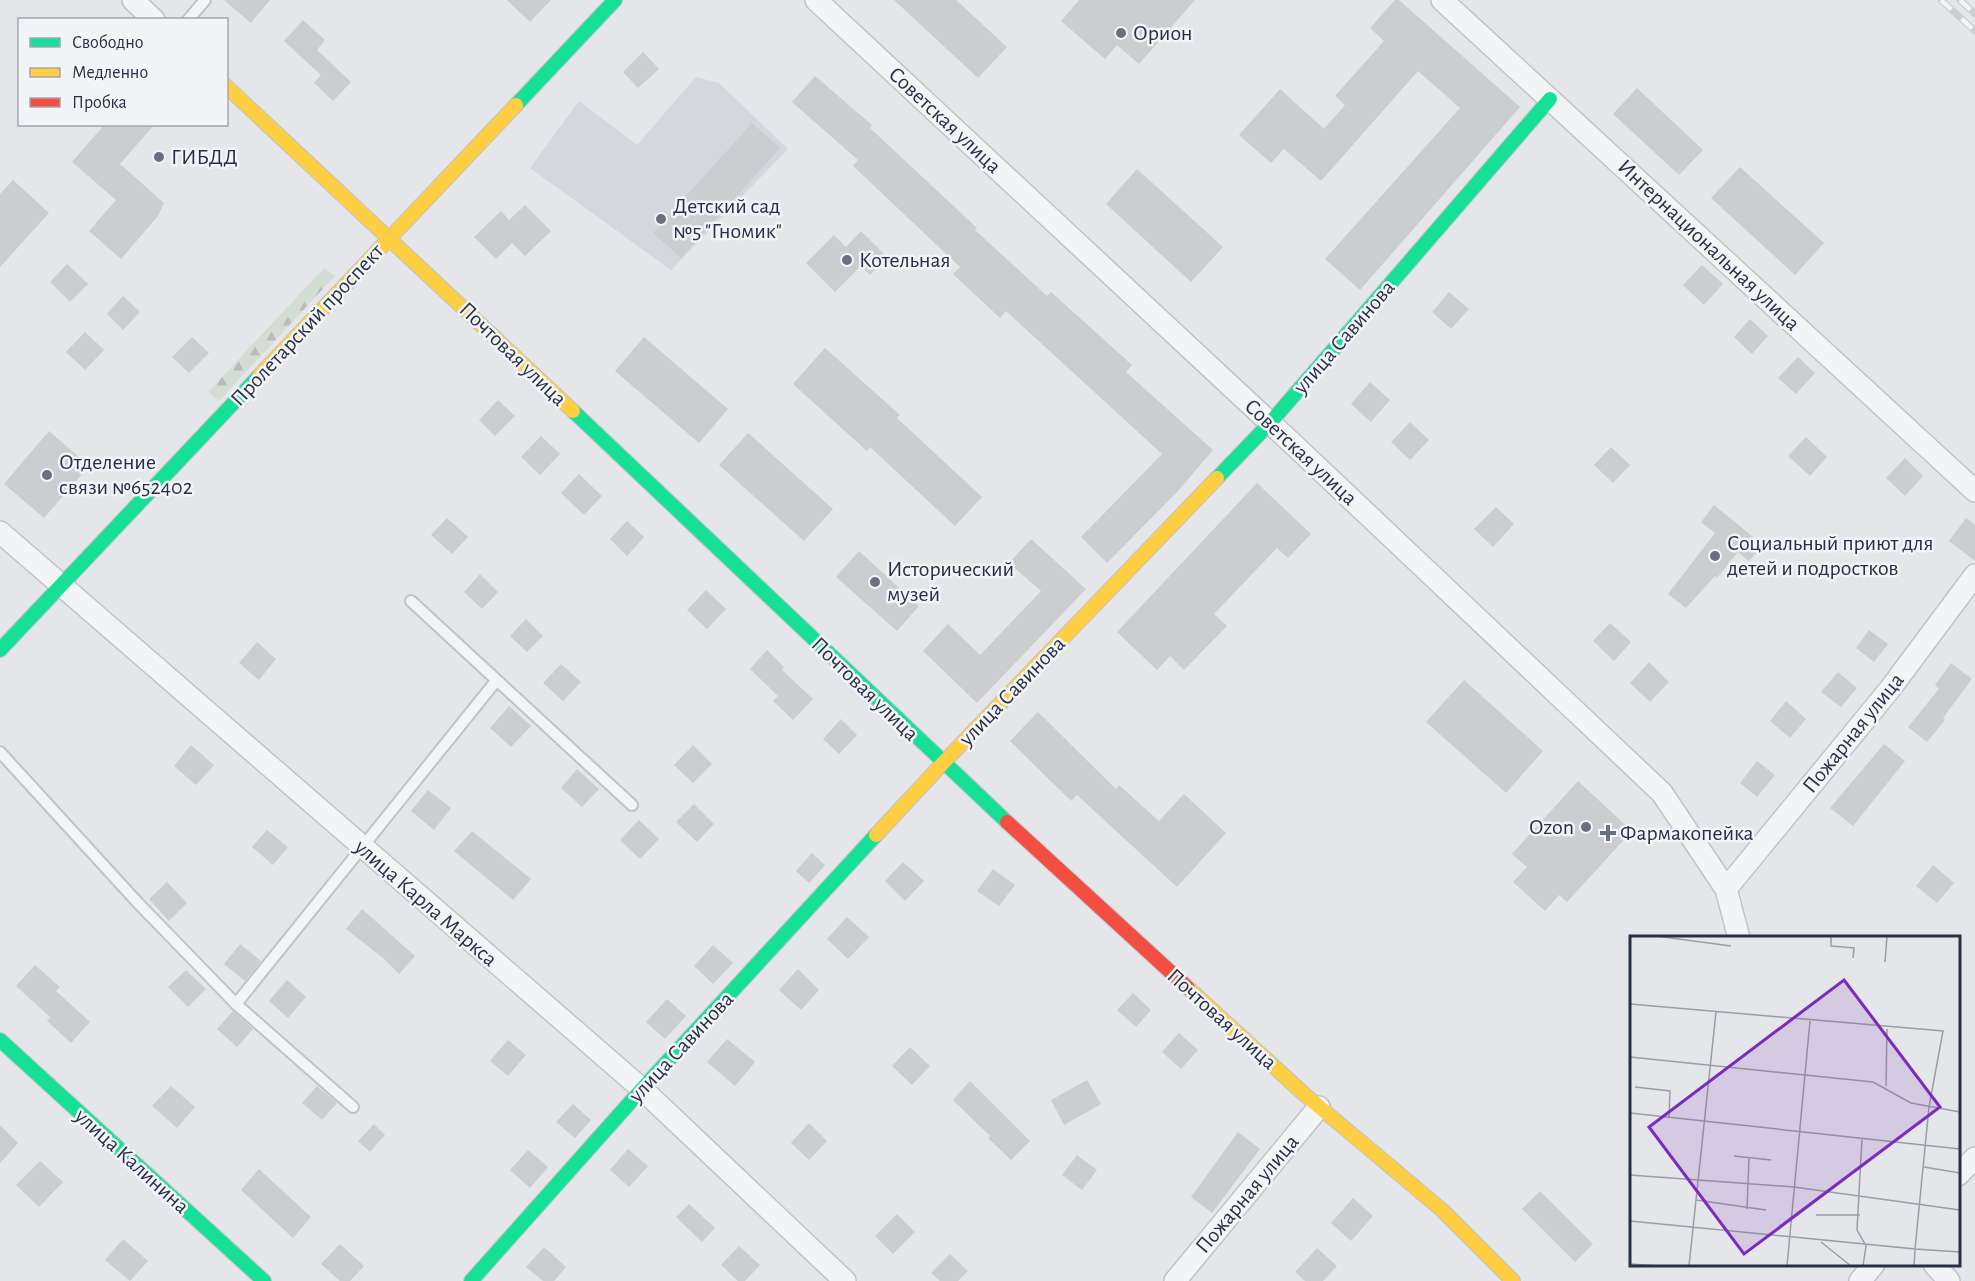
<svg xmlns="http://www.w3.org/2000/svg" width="1975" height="1281" font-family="'Alegreya Sans',sans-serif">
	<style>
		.built { fill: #d4d7de }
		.forest { fill: url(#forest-firs) }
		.building { fill: #cbcdd1 }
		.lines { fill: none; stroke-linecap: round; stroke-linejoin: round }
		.lane-casing { stroke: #c1c3c7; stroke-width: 14 }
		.street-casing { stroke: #c1c3c7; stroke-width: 24 }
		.fast-casing { stroke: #c1c3c7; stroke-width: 16 }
		.slow-casing { stroke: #c1c3c7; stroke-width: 16 }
		.jam-casing { stroke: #c1c3c7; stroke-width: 16 }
		.lane { stroke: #f3f4f6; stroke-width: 10 }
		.street { stroke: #f3f4f6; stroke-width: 21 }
		.fast { stroke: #16e098; stroke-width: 14 }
		.slow { stroke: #ffcf43; stroke-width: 14 }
		.jam { stroke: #f24e42; stroke-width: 14 }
		.rail-casing { stroke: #ccced1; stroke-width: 7 }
		.rail { stroke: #f2f4f8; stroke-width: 4.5; stroke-dasharray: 14; stroke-linecap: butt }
		.poi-dot { fill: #6a707e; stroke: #f2f4f8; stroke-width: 2 }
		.labels { text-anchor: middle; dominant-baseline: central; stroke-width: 5; stroke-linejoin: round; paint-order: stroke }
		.poi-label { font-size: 22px; fill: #293044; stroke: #f2f4f8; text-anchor: start }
		.street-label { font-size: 22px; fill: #293044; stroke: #f2f4f8 }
		.inset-road { fill: none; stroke: #999da7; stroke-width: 1.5 }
		.view { fill: #7b2cbf; fill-opacity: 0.15; stroke: #7b2cbf; stroke-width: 3 }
		.inset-edge { fill: none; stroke: #293044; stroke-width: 3 }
	</style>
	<defs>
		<pattern id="forest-firs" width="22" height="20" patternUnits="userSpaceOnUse" patternTransform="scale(1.5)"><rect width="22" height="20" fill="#d4ddd4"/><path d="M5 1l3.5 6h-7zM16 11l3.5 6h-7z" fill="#b6beb7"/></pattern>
	</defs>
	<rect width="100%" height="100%" fill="#e4e6e9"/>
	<!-- built -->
	<polygon class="built" points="696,77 719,83 788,149 671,270 530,168 579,101 637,145"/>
	<!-- forest -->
	<polygon class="forest" points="324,268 335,276 219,401 208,392"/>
	<!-- building -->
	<g class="building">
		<polygon points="224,0 270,0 251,23"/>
		<polygon points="507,0 551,0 530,22"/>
		<polygon points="894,0 956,0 1007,47 978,78"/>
		<polygon points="1079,0 1195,0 1139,64 1117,45 1105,59 1061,21"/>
		<polygon points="1395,0 1399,0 1520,107 1360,290 1325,259 1460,108 1418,71 1321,181 1284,149 1271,163 1239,135 1280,89 1324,129 1345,105 1335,96 1384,41 1370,28"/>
		<polygon points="303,20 325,40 317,50 351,82 333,101 314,83 321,75 284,41"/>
		<polygon points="643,52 659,69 638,88 623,72"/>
		<polygon points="815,76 872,125 870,128 977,228 975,230 1047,296 1051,292 1132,365 1126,372 1213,450 1178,491 1107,563 1081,537 1162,454 1006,311 1000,318 953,274 960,267 853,166 858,160 792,102"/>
		<polygon points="1637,88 1703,150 1679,175 1613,114"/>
		<polygon points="752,123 780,148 681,258 653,233"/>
		<polygon points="105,124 155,124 120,164 164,203 158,216 121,259 89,231 116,200 72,162"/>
		<polygon points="1740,167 1824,243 1795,275 1711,198"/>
		<polygon points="1137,169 1223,247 1191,282 1106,204"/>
		<polygon points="13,180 49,213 0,267 0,194"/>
		<polygon points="525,205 551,231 525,256 512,243 496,259 474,237 501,211 509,220"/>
		<polygon points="861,231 887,257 870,275 861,266 835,292 806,263 834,235 846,247"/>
		<polygon points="67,264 88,284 70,302 50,282"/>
		<polygon points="1702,265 1723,284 1704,305 1683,285"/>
		<polygon points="1449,292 1469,309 1451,329 1432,312"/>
		<polygon points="123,296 140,312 123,330 107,314"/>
		<polygon points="1750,319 1768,336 1752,354 1734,337"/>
		<polygon points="85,332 104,350 85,370 66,352"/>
		<polygon points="192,337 209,353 189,373 172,357"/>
		<polygon points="644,337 728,409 699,443 615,371"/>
		<polygon points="825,348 900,415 897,418 982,497 955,526 870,447 867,451 793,384"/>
		<polygon points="1798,357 1815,373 1796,394 1778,378"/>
		<polygon points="1370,382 1390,400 1371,422 1351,404"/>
		<polygon points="498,400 515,416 495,436 479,420"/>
		<polygon points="1410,422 1429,440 1410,460 1391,442"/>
		<polygon points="49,431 89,466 44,518 4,484"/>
		<polygon points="748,433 833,509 804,541 719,465"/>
		<polygon points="541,436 560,454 540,475 521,457"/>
		<polygon points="1806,437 1827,457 1810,476 1788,456"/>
		<polygon points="1611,447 1630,465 1613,483 1594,465"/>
		<polygon points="1905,458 1923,476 1905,496 1886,478"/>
		<polygon points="579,474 602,496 584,515 561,493"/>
		<polygon points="1257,483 1311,534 1288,558 1277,548 1214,614 1227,626 1184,670 1170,656 1157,670 1117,632"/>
		<polygon points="1714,505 1763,545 1749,561 1738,552 1717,578 1715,576 1686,608 1668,594 1715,533 1701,522"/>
		<polygon points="1496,507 1514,524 1493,547 1474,529"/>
		<polygon points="447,518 468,537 452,554 431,535"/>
		<polygon points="1966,518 1975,525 1975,561 1949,541"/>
		<polygon points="627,521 644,537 627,556 610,539"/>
		<polygon points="1031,539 1086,589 977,703 923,651 948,624 980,655 1041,591 1009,563"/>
		<polygon points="859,551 919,606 897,631 836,577"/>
		<polygon points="480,574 498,592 482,609 464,592"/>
		<polygon points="706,590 726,609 707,629 687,610"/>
		<polygon points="526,619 543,636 527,652 510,636"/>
		<polygon points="1610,623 1631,642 1614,661 1593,641"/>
		<polygon points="1869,630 1888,644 1874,662 1856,648"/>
		<polygon points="257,642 276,659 259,680 239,663"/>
		<polygon points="767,650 784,667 782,670 813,699 793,720 773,701 778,696 750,669"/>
		<polygon points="1649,662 1669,682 1650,702 1630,683"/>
		<polygon points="1951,663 1972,679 1943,718 1945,720 1927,742 1908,727 1939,689 1935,685"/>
		<polygon points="561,664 581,682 563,701 543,683"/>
		<polygon points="1838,672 1857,688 1841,707 1821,692"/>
		<polygon points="1464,680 1543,751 1506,793 1426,722"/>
		<polygon points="1786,701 1806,719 1790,738 1770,721"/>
		<polygon points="509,706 531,726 511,747 490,728"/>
		<polygon points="1038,712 1116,789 1119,785 1159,821 1184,794 1226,833 1177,887 1077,795 1071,801 1010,741"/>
		<polygon points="841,719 857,735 839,754 823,739"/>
		<polygon points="1884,744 1905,761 1853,826 1830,808"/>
		<polygon points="191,745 214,765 196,785 174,766"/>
		<polygon points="693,745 712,764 693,783 674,765"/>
		<polygon points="1757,761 1775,775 1757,797 1740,783"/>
		<polygon points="577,769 599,789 582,807 561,788"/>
		<polygon points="1578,781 1632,831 1567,902 1559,895 1545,911 1513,882 1527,867 1512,854"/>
		<polygon points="428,790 451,808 434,830 411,811"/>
		<polygon points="694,804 714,824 697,842 676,822"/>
		<polygon points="639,820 659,839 640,859 620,840"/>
		<polygon points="267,830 288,847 273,865 252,847"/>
		<polygon points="472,831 531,879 513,900 454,851"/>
		<polygon points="812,853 825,865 809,883 796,871"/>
		<polygon points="903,862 924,881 905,901 885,881"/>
		<polygon points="1933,865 1954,883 1937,903 1916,886"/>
		<polygon points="993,869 1015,885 999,906 977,891"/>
		<polygon points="167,882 187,903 169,921 149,899"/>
		<polygon points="362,909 415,956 399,974 383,958 346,929"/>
		<polygon points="847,917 869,937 848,959 827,939"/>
		<polygon points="240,944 261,961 245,981 224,964"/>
		<polygon points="713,945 733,963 713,984 694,966"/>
		<polygon points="35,965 60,987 56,991 90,1022 71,1043 47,1021 50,1017 16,986"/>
		<polygon points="798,969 819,990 801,1010 779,990"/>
		<polygon points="186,970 206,989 188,1007 168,987"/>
		<polygon points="287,980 306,997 288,1018 269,1001"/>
		<polygon points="1133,993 1151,1010 1136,1027 1117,1010"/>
		<polygon points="667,999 686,1016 665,1039 646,1022"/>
		<polygon points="233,1011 253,1029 237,1047 217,1029"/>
		<polygon points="1179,1033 1198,1050 1181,1069 1162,1052"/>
		<polygon points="727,1039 755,1062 735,1086 707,1062"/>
		<polygon points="508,1040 526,1055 508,1076 490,1061"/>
		<polygon points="910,1047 930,1066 912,1085 892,1066"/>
		<polygon points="1087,1080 1101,1104 1064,1125 1051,1100"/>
		<polygon points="970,1081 1030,1141 1011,1160 988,1138 990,1136 953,1100"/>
		<polygon points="171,1086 195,1107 177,1128 152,1106"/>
		<polygon points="317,1086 337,1103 322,1120 302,1103"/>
		<polygon points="573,1104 591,1120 575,1138 556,1122"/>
		<polygon points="809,1123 827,1141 809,1160 791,1143"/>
		<polygon points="374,1124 385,1135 370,1152 358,1141"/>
		<polygon points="0,1125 18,1143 0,1163"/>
		<polygon points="1238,1132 1260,1149 1212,1213 1191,1197"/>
		<polygon points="628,1149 648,1166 629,1187 610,1170"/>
		<polygon points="528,1150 548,1167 530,1188 510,1170"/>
		<polygon points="1077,1155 1097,1170 1082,1190 1062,1175"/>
		<polygon points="40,1161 63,1182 39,1207 16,1185"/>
		<polygon points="259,1169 311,1217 293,1238 241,1190"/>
		<polygon points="1540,1191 1593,1244 1575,1262 1522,1209"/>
		<polygon points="1353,1198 1373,1216 1351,1241 1331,1223"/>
		<polygon points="689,1204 715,1228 702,1242 676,1217"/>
		<polygon points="897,1214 915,1232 893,1254 875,1236"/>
		<polygon points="123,1239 148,1261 130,1281 105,1260"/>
		<polygon points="340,1244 364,1266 350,1281 340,1281 321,1264"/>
		<polygon points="739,1246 760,1265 745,1281 738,1281 721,1265"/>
		<polygon points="544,1247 566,1267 554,1281 543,1281 526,1267"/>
		<polygon points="1317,1248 1337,1266 1323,1281 1305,1281 1295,1272"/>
		<polygon points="950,1254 968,1271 958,1281 940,1281 931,1273"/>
	</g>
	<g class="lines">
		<defs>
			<g id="lane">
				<polyline points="188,20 205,0"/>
				<polyline points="411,601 632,805"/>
				<polyline points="0,752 138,903 236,1004 353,1107"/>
				<polyline points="236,1004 496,681"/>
			</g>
			<g id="street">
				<polyline points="133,0 154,20"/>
				<polyline points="816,0 1294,445 1662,793 1726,889 1739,938"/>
				<polyline points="1442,0 1975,491"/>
				<polyline points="0,532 642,1089 845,1281"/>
				<polyline points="1726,889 1890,689 1975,575"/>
				<polyline points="1958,1175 1975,1158"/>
				<polyline points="1934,1264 1949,1281"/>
				<polyline points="1175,1281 1319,1107"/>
				<polyline points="1860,1281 1874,1264"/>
			</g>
			<g id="fast">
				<polyline points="516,105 615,0"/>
				<polyline points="573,411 1007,822"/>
				<polyline points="1217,478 1270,423 1550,99"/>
				<polyline points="0,650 259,376"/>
				<polyline points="0,1040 264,1281"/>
				<polyline points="471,1281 642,1089 876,835"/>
			</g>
			<g id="slow">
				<polyline points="226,86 573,411"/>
				<polyline points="259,376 516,105"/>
				<polyline points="876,835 943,763 1217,478"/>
				<polyline points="1188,988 1304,1094 1442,1210 1513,1281"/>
			</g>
			<polyline id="jam" points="1007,822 1188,988"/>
		</defs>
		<!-- lane casing -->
		<use href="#lane" class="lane-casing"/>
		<!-- street casing -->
		<use href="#street" class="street-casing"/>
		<!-- fast casing -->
		<use href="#fast" class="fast-casing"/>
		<!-- slow casing -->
		<use href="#slow" class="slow-casing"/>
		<!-- jam casing -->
		<use href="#jam" class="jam-casing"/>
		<!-- lane -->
		<use href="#lane" class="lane"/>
		<!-- street -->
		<use href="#street" class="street"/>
		<!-- fast -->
		<use href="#fast" class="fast"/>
		<!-- slow -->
		<use href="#slow" class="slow"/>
		<!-- jam -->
		<use href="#jam" class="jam"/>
		<defs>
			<g id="rail">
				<polyline points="1941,0 1975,31"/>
				<polyline points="1960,0 1975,14"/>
			</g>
		</defs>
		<!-- rail casing -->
		<use href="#rail" class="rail-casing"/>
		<!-- rail -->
		<use href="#rail" class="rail"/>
	</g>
	<!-- markers -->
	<g class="poi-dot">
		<circle cx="1121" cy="33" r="6"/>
		<circle cx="159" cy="157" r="6"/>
		<circle cx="661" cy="219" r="6"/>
		<circle cx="847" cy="260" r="6"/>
		<circle cx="47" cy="475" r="6"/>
		<circle cx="1715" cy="556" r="6"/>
		<circle cx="875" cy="582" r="6"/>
		<circle cx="1586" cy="827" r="6"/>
		<path d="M1605 824h6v6h6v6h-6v6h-6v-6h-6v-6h6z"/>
	</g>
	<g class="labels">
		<!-- poi labels -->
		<g class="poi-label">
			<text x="1133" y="33">Орион</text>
			<text x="171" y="157">ГИБДД</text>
			<text x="673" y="206">Детский сад<tspan x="673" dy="25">№5 "Гномик"</tspan></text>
			<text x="859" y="260">Котельная</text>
			<text x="59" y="462">Отделение<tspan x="59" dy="25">связи №652402</tspan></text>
			<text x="1727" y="543">Социальный приют для<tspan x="1727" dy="25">детей и подростков</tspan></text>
			<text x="887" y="569">Исторический<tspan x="887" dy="25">музей</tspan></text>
			<text x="1574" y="827" text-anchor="end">Ozon</text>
			<text x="1620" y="833">Фармакопейка</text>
		</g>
		<!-- street labels -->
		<g class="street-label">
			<text transform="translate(945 120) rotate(43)">Советская улица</text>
			<text transform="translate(1709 245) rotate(43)">Интернациональная улица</text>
			<text transform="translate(307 325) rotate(-47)">Пролетарский проспект</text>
			<text transform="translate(1344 337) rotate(-49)">улица Савинова</text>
			<text transform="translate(513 354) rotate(44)">Почтовая улица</text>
			<text transform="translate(1301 452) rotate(43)">Советская улица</text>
			<text transform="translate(865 689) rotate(44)">Почтовая улица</text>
			<text transform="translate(1012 691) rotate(-46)">улица Савинова</text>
			<text transform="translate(1853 733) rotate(-51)">Пожарная улица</text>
			<text transform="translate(426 903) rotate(41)">улица Карла Маркса</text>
			<text transform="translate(1222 1019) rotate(42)">Почтовая улица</text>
			<text transform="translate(681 1047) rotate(-47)">улица Савинова</text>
			<text transform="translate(132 1161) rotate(42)">улица Калинина</text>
			<text transform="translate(1247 1194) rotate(-50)">Пожарная улица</text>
		</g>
	</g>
	<!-- overview -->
	<g transform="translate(1630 936)">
		<rect width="330" height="330" fill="#e4e6e9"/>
		<path class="inset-road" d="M26 0 101 10M201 0V10L224 12 223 22M255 26 257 0M0 68 313 95 299 171 285 313 330 316M0 121 243 146 281 167 330 176M256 150 257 93M5 151 40 155 39 182M0 177 330 213M232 202 227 294 236 310 233 330M104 220 141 224M294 231 330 237M0 239 164 251 330 274M66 264 136 274M117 273 119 221M186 279H230M0 285 285 313 284 330M191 306 221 330M0 328 29 330M59 330 86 76M157 330 180 85"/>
		<path class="view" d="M214 44 310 171 114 318 19 191Z"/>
		<rect width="330" height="330" class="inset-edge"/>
	</g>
	<!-- legend -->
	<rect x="18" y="18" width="210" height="108" fill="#f2f4f8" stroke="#a2a6b0" stroke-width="1.5"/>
	<rect x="30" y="38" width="30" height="9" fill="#16e098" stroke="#a2a6b0" stroke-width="1.5"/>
	<text x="72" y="48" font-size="18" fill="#293044">Свободно</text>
	<rect x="30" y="68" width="30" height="9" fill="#ffcf43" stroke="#a2a6b0" stroke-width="1.5"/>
	<text x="72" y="78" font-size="18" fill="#293044">Медленно</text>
	<rect x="30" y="98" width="30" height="9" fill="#f24e42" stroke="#a2a6b0" stroke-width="1.5"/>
	<text x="72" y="108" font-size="18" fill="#293044">Пробка</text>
</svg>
